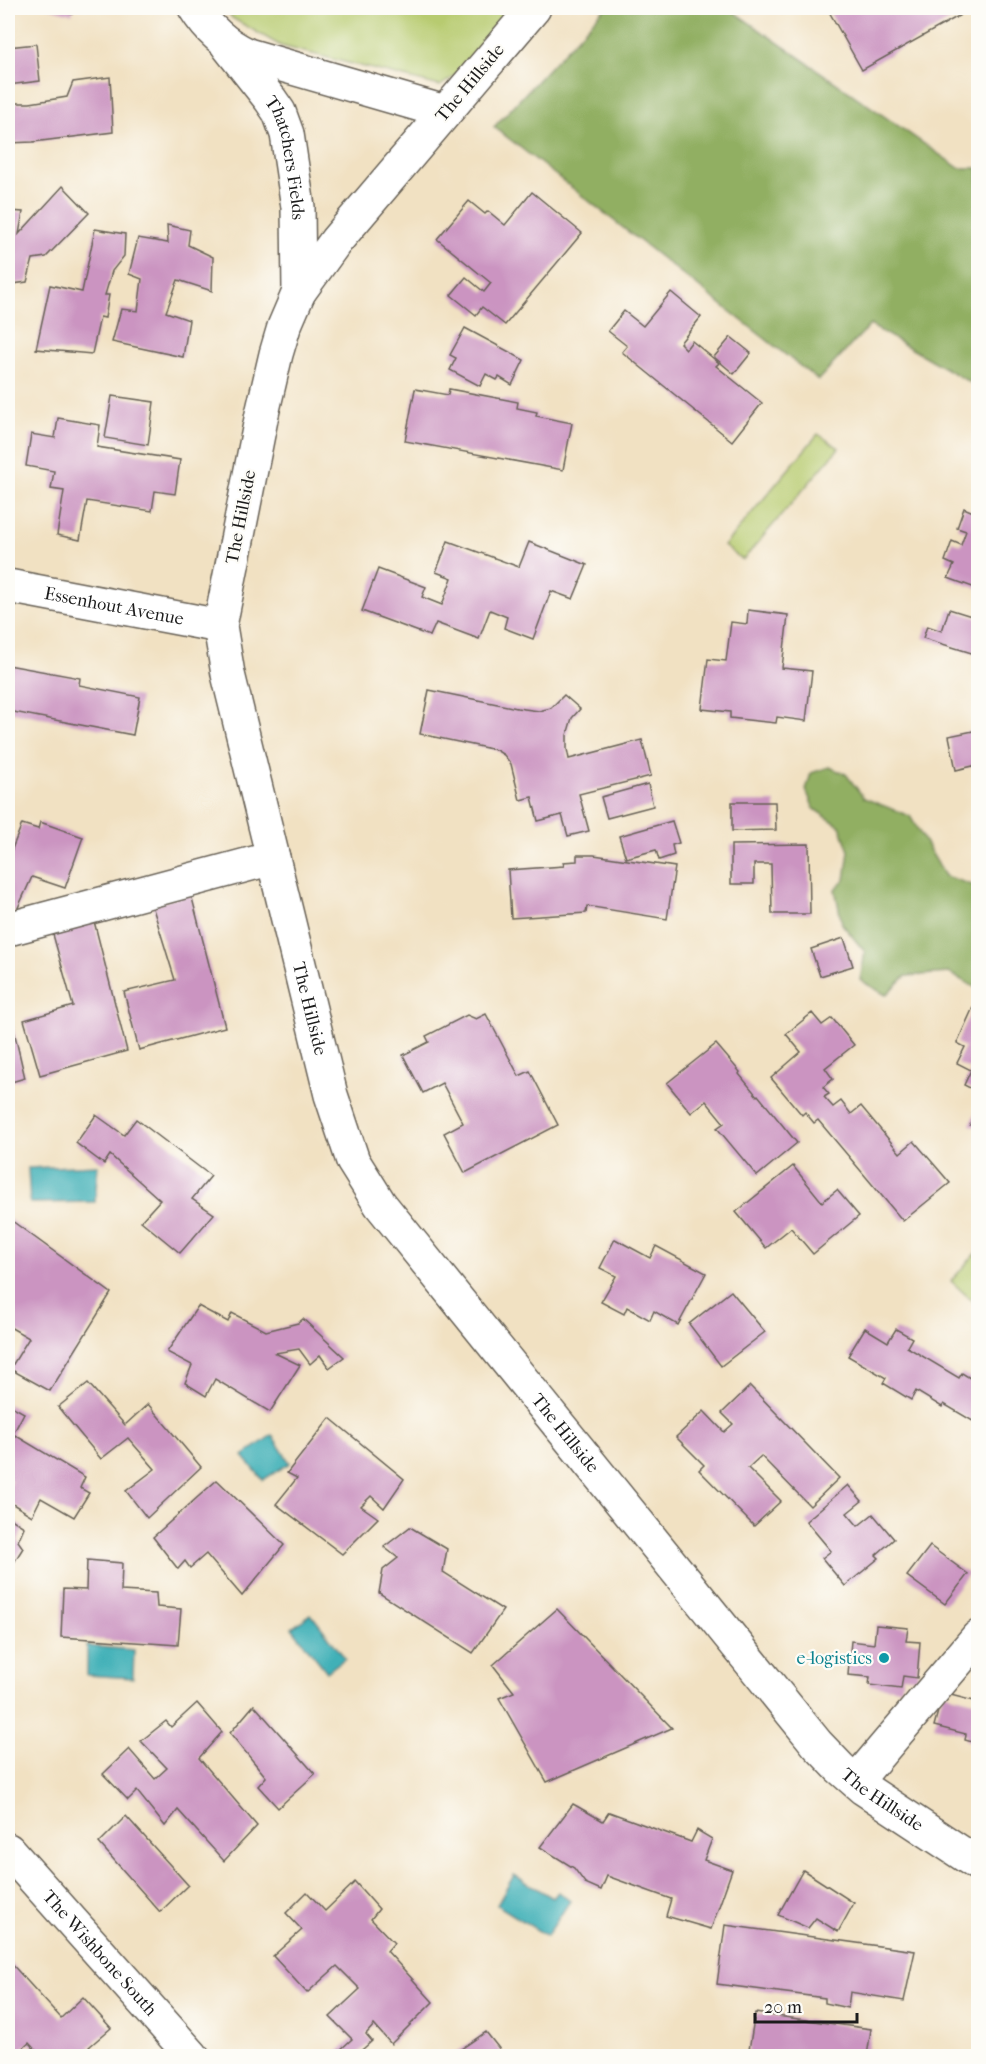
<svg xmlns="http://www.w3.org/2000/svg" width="986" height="2064" font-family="'IM FELL French Canon',serif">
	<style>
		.green { fill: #b7cb6f; stroke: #6a7446; stroke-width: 1.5 }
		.forest { fill: #91af62; stroke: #56663f; stroke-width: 1.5 }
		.water { fill: #40b0b7; stroke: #2e666a; stroke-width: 1.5 }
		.building { fill: #cb94c1 }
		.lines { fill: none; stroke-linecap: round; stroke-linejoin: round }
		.minor-casing { stroke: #676156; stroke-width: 36 }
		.minor { stroke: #fff; stroke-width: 33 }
		.culture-dot { fill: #0f9aa8; stroke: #fdfcf7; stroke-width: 2 }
		.labels { text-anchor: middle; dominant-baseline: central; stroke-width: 4.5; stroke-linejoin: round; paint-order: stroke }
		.street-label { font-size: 18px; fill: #1c1c1c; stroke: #fdfcf7 }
		.culture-label { font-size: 18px; fill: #0d838f; stroke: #fdfcf7; text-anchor: end }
	</style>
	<rect width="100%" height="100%" fill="#fdfcf7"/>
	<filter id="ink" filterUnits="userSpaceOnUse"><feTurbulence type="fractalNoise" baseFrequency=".0167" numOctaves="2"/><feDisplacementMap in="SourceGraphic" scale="12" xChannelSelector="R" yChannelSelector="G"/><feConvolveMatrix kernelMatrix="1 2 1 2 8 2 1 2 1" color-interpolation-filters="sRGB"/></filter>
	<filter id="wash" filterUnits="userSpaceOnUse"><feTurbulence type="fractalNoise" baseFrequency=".008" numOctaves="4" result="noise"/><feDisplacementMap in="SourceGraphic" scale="24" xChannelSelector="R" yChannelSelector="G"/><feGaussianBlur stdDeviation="1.35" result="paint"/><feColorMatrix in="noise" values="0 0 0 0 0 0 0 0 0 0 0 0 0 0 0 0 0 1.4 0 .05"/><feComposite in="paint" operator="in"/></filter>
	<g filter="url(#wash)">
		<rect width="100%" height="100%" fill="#f1e1c2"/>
		<!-- green -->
		<g class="green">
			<polygon points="225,8 518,8 474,63 440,86 281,46 232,18"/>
			<polygon points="818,434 839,448 743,560 724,546"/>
			<polygon points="978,1251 978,1306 951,1281"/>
		</g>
		<!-- forest -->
		<g class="forest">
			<polygon points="605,8 728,8 959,168 978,168 978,387 870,325 818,380 494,127"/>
			<polygon points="829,767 846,774 864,798 910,816 945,876 978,887 978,989 949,973 906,976 886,995 860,980 865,952 842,924 835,889 845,880 849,851 840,826 814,809 806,790 811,773"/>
		</g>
		<!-- water -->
		<g class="water">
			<polygon points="98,1165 95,1202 30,1203 28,1168"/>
			<polygon points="272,1435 290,1463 263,1480 243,1456"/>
			<polygon points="311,1614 345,1658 327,1672 292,1628"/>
			<polygon points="87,1646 134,1650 133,1678 87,1675"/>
			<polygon points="514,1875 553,1898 558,1892 570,1901 547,1936 497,1905"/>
		</g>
		<g id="blocks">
			<!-- building -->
			<g class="building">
				<polygon points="48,8 74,8 72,14"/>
				<polygon points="827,8 973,8 862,70"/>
				<polygon points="36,44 40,81 8,85 8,47"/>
				<polygon points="110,77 113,132 33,142 8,143 8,103 30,103 67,97 73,82"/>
				<polygon points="63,186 89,213 46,257 33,259 27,282 13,284 10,298 8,297 8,197 12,197 10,211 23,212 19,234"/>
				<polygon points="532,192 582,233 505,325 482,307 476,315 451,295 466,277 484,292 491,283 437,239 469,201 485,214 488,211 505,225"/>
				<polygon points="167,225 190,230 188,245 213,257 212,291 178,280 166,312 189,320 183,357 112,342 121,309 138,311 142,279 129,274 138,238 168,243"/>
				<polygon points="95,229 125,234 124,256 112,271 105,295 109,295 105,318 100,317 92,354 36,349 50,285 82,292"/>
				<polygon points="671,292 701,317 680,343 686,349 692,341 719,363 716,366 762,403 732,441 622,352 627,346 608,331 624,311 643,326"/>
				<polygon points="465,328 524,360 512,385 499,377 497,380 486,374 480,386 450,370 456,358 450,355"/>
				<polygon points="731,337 751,353 734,374 714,357"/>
				<polygon points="415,389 448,395 449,389 518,402 517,408 537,412 536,416 572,423 563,470 405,441"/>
				<polygon points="112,396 154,402 148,445 105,438"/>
				<polygon points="58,418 100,425 97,447 180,460 175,494 155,491 152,511 87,501 80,540 57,535 64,491 51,489 54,471 26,466 31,434 55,438"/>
				<polygon points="978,497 978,589 948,578 954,565 945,561 952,541 961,545 966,531 957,528 964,508 973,512"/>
				<polygon points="448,541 519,567 529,542 587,565 573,599 551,591 533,639 504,628 507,617 490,610 479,639 436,623 430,636 362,611 378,569 426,587 422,597 442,605 452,578 436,572"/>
				<polygon points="949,609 978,618 978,655 923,638 927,626 942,631"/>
				<polygon points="748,610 788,615 782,668 812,671 806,721 777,717 776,723 730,718 730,712 702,709 708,659 726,661 731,622 747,624"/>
				<polygon points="8,665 80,678 79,685 140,697 133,735 8,711"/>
				<polygon points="429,690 517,708 539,711 551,708 564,695 580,709 572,718 567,735 567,749 569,759 642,740 651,776 579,794 589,831 568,836 562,815 538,821 532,797 520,800 511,764 504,755 496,750 420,734"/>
				<polygon points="978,730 978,784 973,766 956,770 949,736"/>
				<polygon points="648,784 653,806 607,818 601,797"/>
				<polygon points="732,802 775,802 776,830 732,831"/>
				<polygon points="672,821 679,843 672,845 674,855 659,860 656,850 626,858 619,836"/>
				<polygon points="40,822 83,837 65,888 32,877 16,912 8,910 8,859 22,824 38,829"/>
				<polygon points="809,844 810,914 772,914 771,864 754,864 754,884 731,884 731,845"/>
				<polygon points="577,855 594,855 675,867 667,919 587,906 586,913 511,918 508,870 564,866 563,862 577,861"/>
				<polygon points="191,894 225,1027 139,1050 124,992 175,980 152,905"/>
				<polygon points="94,921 127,1051 40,1075 24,1020 73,1006 52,931"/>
				<polygon points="844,938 853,966 820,976 811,949"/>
				<polygon points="975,1003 978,1005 978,1092 964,1085 971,1070 957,1063 965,1047 957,1043"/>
				<polygon points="8,1005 25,1078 8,1083"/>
				<polygon points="812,1013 822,1025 832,1018 854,1045 825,1068 833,1079 823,1087 829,1094 824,1097 833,1107 841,1101 851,1114 861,1106 900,1153 914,1141 950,1183 903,1221 818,1120 814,1123 805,1112 802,1115 771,1078 801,1052 786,1034"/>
				<polygon points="486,1014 519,1076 530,1071 558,1125 465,1173 444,1133 463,1123 442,1083 423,1093 403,1055 429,1042 426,1036 467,1015 476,1019"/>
				<polygon points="716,1044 740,1072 739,1074 757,1096 758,1095 797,1143 757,1176 717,1128 724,1123 706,1101 691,1113 667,1083"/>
				<polygon points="978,1105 978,1128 970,1125"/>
				<polygon points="96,1115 124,1135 136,1119 211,1176 192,1199 214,1214 180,1253 141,1221 160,1200 110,1155 104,1164 76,1143"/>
				<polygon points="793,1166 822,1202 837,1190 859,1216 813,1254 791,1228 766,1248 736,1212"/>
				<polygon points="8,1218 111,1293 50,1391 10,1369 29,1338 8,1326"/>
				<polygon points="615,1239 650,1258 656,1246 706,1273 678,1325 654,1311 650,1320 627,1307 624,1314 601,1302 616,1276 600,1268"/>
				<polygon points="731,1291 765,1332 721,1366 689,1324"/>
				<polygon points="198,1306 228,1322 232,1313 266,1331 298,1323 303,1319 344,1357 329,1368 320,1355 310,1364 299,1349 275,1353 300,1365 270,1412 215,1379 206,1396 185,1383 192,1365 167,1352"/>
				<polygon points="865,1328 888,1342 896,1329 912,1338 907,1347 959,1378 962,1373 978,1383 978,1418 976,1423 944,1404 942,1407 916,1391 911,1400 883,1383 886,1378 848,1356"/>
				<polygon points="88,1383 125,1425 148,1404 201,1467 147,1518 126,1491 155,1469 128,1438 101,1459 58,1407"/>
				<polygon points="750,1386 839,1478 810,1506 761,1456 748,1468 781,1501 754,1526 699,1470 704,1465 676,1437 704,1411 724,1432 733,1424 722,1413"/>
				<polygon points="8,1404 24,1413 13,1434 85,1477 80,1488 89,1493 74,1517 41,1498 32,1516 8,1501 8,1490 12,1481 8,1479"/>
				<polygon points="330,1418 404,1479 384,1508 371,1496 361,1506 378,1518 342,1554 276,1504 297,1478 287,1473"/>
				<polygon points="217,1480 284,1545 242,1596 206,1554 190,1568 185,1561 178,1569 153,1537"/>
				<polygon points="848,1485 862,1501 847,1513 858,1526 873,1514 894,1539 876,1555 879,1558 845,1586 822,1558 831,1551 806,1521"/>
				<polygon points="8,1517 24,1527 18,1541 23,1548 8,1572"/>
				<polygon points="410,1527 447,1549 443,1572 503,1610 473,1653 379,1593 383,1570 398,1558 384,1547"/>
				<polygon points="930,1546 968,1574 945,1604 907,1576"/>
				<polygon points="87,1560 122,1563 121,1591 156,1593 157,1607 181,1609 178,1645 61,1637 63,1589 86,1590"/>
				<polygon points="557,1609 672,1728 547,1782 499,1698 514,1692 493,1665"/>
				<polygon points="876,1625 908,1628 906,1641 920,1642 917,1678 903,1676 901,1689 869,1685 870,1677 848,1675 851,1641 874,1644"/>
				<polygon points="943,1693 978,1702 978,1759 973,1758 976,1743 965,1740 966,1734 934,1726"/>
				<polygon points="197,1703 222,1732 199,1758 257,1826 224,1861 178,1810 165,1826 137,1791 128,1800 103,1774 129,1749 155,1779 167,1768 141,1741 166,1721 171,1727"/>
				<polygon points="254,1705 315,1774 278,1808 258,1786 266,1777 230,1733"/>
				<polygon points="573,1804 603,1821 609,1812 691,1842 697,1830 712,1839 704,1860 732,1870 711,1929 666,1916 671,1899 607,1876 601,1890 585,1883 574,1868 540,1847"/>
				<polygon points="126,1816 188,1885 160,1912 99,1843"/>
				<polygon points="803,1870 854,1903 838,1932 816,1918 808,1928 778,1915"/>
				<polygon points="355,1882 379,1909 371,1919 394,1943 387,1951 433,2002 391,2044 374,2025 366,2034 372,2041 355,2056 344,2056 339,2051 352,2039 330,2017 360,1989 337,1966 307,1993 273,1956 302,1930 286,1913 307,1892 325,1911"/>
				<polygon points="725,1925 915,1951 904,2001 850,1992 848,2008 825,2003 825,1998 717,1984"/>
				<polygon points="8,1960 61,2018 83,1997 111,2028 89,2047 98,2056 41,2056 29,2043 14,2056 8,2056"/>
				<polygon points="755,2013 871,2029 867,2056 748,2056"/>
				<polygon points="486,2032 505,2056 451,2056"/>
			</g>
		</g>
	</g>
	<g filter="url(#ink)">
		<use href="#blocks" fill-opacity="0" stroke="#676156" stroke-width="1.5"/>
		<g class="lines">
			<defs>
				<g id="minor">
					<path d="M195 8C208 29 226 45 248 55L445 112"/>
					<path id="s1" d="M534 8 336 241 299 292 284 327 276 354 262 414 220 626 228 674 331 1095 353 1161 380 1204 817 1744 840 1768 863 1788 978 1864"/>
					<path id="s2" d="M228 46 270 99 279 112 287 134 298 207 299 292"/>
					<path id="s3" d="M8 586 220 626"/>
					<polyline points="8,929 273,858"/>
					<polyline points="856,1781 978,1637"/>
					<path id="s4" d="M8 1850 192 2056"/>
				</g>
			</defs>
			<!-- minor casing -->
			<use href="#minor" class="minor-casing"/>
			<!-- minor -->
			<use href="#minor" class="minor"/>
		</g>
	</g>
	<!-- markers -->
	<circle class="culture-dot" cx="884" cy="1658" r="6"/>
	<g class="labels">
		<!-- street labels -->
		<g class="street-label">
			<text transform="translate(470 83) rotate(-50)">The Hillside</text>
			<text stroke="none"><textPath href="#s2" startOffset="130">Thatchers Fields</textPath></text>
			<text transform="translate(241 517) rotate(-79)">The Hillside</text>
			<text stroke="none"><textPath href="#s3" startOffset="108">Essenhout Avenue</textPath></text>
			<text stroke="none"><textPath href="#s1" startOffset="1106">The Hillside</textPath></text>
			<text stroke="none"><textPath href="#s1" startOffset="1610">The Hillside</textPath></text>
			<text stroke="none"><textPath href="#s1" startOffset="2096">The Hillside</textPath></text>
			<text stroke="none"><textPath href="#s4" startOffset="138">The Wishbone South</textPath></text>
		</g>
		<!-- culture labels -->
		<g class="culture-label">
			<text x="872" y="1658">e-logistics</text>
		</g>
	</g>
	<!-- margin -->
	<rect width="986" height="2064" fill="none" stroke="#fdfcf7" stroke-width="30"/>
	<!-- scale -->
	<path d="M755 2013v9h102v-9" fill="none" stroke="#1c1c1c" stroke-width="3"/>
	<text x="764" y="2013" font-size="18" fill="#1c1c1c" stroke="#fdfcf7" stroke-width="4.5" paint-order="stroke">20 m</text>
</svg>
